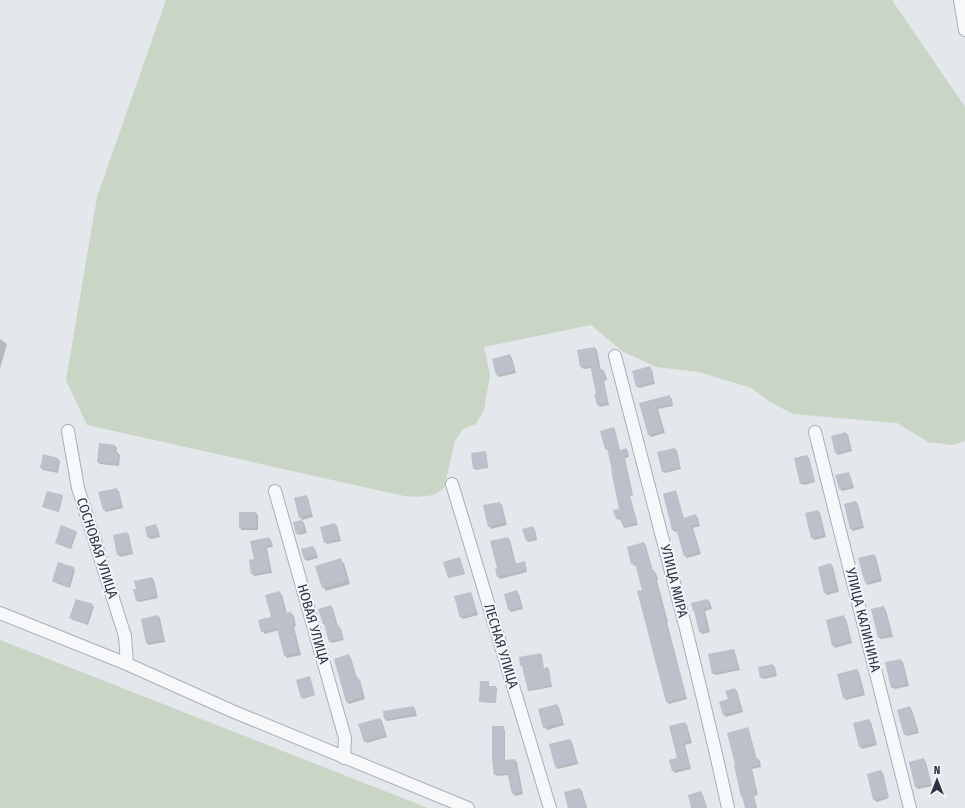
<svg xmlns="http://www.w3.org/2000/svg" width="965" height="808" font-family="'Fira Sans Condensed',sans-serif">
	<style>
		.green { fill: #c9d6c5 }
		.shadow { fill: #0003 }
		.building { fill: #bbc0ca }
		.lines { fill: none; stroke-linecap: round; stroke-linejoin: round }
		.minor-casing { stroke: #a9aeb7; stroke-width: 14 }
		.minor { stroke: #f7f8fa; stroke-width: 12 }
		.labels { text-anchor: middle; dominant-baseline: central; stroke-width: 4; stroke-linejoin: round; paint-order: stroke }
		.street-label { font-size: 14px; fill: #2b3445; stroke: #f4f6f9 }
	</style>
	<rect width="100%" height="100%" fill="#e4e7ec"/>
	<!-- green -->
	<g class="green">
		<polygon points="166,0 892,0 965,107 965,441 952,445 928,442 897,423 793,414 770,402 751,388 699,372 656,367 622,351 591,325 484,347 490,375 484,410 476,424 463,429 455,441 444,488 434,495 417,497 404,496 87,425 66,380 97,197"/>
		<polygon points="0,640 428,808 0,808"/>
	</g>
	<!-- shadow -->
	<g class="shadow">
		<polygon points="0,339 7,344 0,369"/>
		<polygon points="595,348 597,350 601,371 603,370 605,373 607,380 604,381 609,405 600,407 598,405 597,394 591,368 584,369 581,367 578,351"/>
		<polygon points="510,355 512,358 516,373 499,377 497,375"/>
		<polygon points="649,367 652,370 655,384 639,388 637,386"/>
		<polygon points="669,396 672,399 673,406 658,409 665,433 651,437 649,435 640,404"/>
		<polygon points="613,428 615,430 620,451 626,449 628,451 629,457 625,458 633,495 630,496 638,525 625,528 624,527 622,519 618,520 617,519 620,509 608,450 607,450 605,448"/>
		<polygon points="846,433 848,435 852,451 838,455 836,453"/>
		<polygon points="115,446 117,448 116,452 120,455 119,466 100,464 98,462"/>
		<polygon points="675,449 677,451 681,469 665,473 662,471"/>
		<polygon points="486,453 488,468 475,470 472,454"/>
		<polygon points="807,456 809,458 815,482 804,485 801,483"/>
		<polygon points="58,459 60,461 58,473 43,470 41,468"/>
		<polygon points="848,473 850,475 854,488 842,491 840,489"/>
		<polygon points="116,489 119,491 123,508 106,512 104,510"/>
		<polygon points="675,491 677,494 684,519 696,516 698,518 700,526 693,528 701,554 687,558 685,556 678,531 675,532 673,530 664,494"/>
		<polygon points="62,496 63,497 59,512 43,507"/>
		<polygon points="306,496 308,498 313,517 302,520 300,517"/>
		<polygon points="856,502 858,504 864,528 853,531 851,529"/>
		<polygon points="500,503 502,505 507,525 491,529 489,526"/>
		<polygon points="818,511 820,513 826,537 815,540 812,538"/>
		<polygon points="240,513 256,513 258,515 258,530 242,530 240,528"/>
		<polygon points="302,521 304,523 307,533 299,535 297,533"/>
		<polygon points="335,524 337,526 341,541 327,544 325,542"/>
		<polygon points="156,526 158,528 160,537 150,539 148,537"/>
		<polygon points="62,527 77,532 71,549 57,544"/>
		<polygon points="532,527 535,530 537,540 529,542 526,540"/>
		<polygon points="127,533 129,535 133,554 121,557 118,555 114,536"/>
		<polygon points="269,538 271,540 273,547 267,548 272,573 255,576 252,574 250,561 256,560"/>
		<polygon points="508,538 510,540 516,564 525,562 526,563 524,563 527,572 500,579 498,577 498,569"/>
		<polygon points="644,543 646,546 653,571 656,573 658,580 657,581 668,622 667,622 687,699 669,704 667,702 639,592 643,591 636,565 634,566 632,563"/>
		<polygon points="313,547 315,549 318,558 307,561 304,559"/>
		<polygon points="874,555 876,557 882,581 868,585 866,583"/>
		<polygon points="460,558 465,574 449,578 449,577"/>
		<polygon points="340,560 344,563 350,584 326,591 323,587"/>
		<polygon points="830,564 833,567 839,592 827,595 825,593"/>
		<polygon points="73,568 75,570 70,588 56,583 53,581"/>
		<polygon points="152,578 154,580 158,598 139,602 137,600"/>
		<polygon points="279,592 282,595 287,614 291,613 294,616 296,626 294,627 301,655 287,658 285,655 279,630 265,634 262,631 272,618"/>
		<polygon points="517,592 519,594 523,609 511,612 509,609"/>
		<polygon points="470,593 472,595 478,615 463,619 461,617"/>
		<polygon points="708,600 710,602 712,609 705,611 710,632 702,634 700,632 695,612"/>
		<polygon points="92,605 94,607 88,625 73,620 70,618"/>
		<polygon points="331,606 333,608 338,627 341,629 344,640 332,643 330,641"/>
		<polygon points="883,607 886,610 893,637 881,639 879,637"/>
		<polygon points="158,616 160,618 165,642 149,645 146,643"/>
		<polygon points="843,617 846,619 852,643 835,648 833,645"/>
		<polygon points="733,650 735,652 740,670 716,675 713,673"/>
		<polygon points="540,654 542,655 544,669 547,668 549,669 552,687 530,691 528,690 522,666 521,665"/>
		<polygon points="349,656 351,658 357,678 360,680 365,699 349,704 347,702"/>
		<polygon points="900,660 903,662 909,686 895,689 892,687"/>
		<polygon points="773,665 775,667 777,676 764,679 761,677"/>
		<polygon points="857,670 859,672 865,695 846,700 844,698 838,675"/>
		<polygon points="310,678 315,695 303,699 297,681"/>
		<polygon points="489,682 489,687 497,688 496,703 481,702 480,702"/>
		<polygon points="735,689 737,691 743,712 726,717 724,715 729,700"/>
		<polygon points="557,705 559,707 564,725 547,730 544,727"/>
		<polygon points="413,707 415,709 417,716 387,721 385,719 384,712"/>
		<polygon points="910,707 912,710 919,733 907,736 905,734"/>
		<polygon points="380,719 382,721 387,737 367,743 365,741"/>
		<polygon points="868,720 871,722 877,745 862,749 860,747"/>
		<polygon points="685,723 687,725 692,743 685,745 691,769 675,773 673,771 670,760 678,758"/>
		<polygon points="503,727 505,730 505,761 514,760 517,762 523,794 515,796 513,793 508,775 497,776 495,774"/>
		<polygon points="748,728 749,730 757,760 758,759 760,761 761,767 752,769 758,795 754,796 757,808 746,808"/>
		<polygon points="570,740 572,742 578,764 558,769 556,767"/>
		<polygon points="924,760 926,762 932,786 918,789 916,787 910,763"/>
		<polygon points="881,771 883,773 889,798 877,802 874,800"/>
		<polygon points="580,789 582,791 587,808 569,808"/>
		<polygon points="701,792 703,795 707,808 692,808"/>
	</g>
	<!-- building -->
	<g class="building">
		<polygon points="595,347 599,370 603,369 605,378 603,379 608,403 597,405 594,394 596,394 590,365 580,367 577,350"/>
		<polygon points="510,354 514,371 496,375 492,359"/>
		<polygon points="650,366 654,382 636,387 632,371"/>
		<polygon points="670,395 672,404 656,407 663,431 648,435 639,403"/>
		<polygon points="614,427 620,450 626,448 628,455 624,456 632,494 629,494 637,523 623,527 620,518 616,519 613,510 619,509 611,470 612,470 607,448 605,449 600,431"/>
		<polygon points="846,432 851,449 835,453 831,436"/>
		<polygon points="99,443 115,445 114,451 118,452 117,464 97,462"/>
		<polygon points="675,448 680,467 662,472 657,452"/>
		<polygon points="486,451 488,467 473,469 471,453"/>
		<polygon points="43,454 58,458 56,471 40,468"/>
		<polygon points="807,455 814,480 800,484 794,458"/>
		<polygon points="849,472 852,486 839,489 835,475"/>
		<polygon points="117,488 121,506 103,510 98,492"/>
		<polygon points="676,490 683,518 696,514 699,524 691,525 699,552 684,556 676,529 672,530 663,494"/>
		<polygon points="47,491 63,495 58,512 42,507"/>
		<polygon points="306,495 312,514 299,518 294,498"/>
		<polygon points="856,501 862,526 850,529 844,504"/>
		<polygon points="500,502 505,523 488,527 483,505"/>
		<polygon points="818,510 824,535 811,538 805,513"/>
		<rect x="239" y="512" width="17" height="16"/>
		<polygon points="302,520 305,531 296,534 293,522"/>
		<polygon points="335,523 339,539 324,543 320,527"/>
		<polygon points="156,524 158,535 147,537 145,527"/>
		<polygon points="61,525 76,531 70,548 55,543"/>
		<polygon points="533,526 536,538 526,541 522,529"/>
		<polygon points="127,532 132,552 117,555 113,535"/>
		<polygon points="269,537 271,545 266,546 270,571 251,574 249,560 254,559 250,541"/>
		<polygon points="508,537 515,564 525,561 527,570 497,577 495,569 497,568 490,541"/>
		<polygon points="644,542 652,570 654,570 656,578 655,579 666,620 665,620 686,697 666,702 637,591 642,590 635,563 631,564 627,547"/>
		<polygon points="313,546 316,556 304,559 301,549"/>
		<polygon points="874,554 880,579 865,583 858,558"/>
		<polygon points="460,557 464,573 448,578 443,562"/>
		<polygon points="341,558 347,581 322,588 315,566"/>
		<polygon points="58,562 74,567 68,586 52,581"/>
		<polygon points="831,563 837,590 824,593 818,567"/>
		<polygon points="152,577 156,596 136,601 133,589 136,589 134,581"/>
		<polygon points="517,590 521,607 508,610 504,594"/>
		<polygon points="280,591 285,613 291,612 294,623 292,624 298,652 284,656 277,628 261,632 258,620 271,617 265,595"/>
		<polygon points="471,592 476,613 460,618 454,596"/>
		<polygon points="76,599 93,604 86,624 69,618"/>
		<polygon points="708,599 710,607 703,608 708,630 699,632 694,611 693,611 691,603"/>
		<polygon points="331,605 337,626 339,625 343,638 329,642 324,624 323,624 318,609"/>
		<polygon points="884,606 891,634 878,638 871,609"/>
		<polygon points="158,615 163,640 146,643 141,619"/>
		<polygon points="844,615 850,641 832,646 826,620"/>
		<polygon points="734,649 738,668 712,674 708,654"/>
		<polygon points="541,653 543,668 548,667 551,685 528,691 522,665 520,666 519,657"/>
		<polygon points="349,654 356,677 358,677 363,697 346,702 334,659"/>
		<polygon points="901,659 907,684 891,688 885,662"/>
		<polygon points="773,664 776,674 760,678 758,667"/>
		<polygon points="857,669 863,693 843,698 837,674"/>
		<polygon points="310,676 315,695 301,698 296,680"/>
		<polygon points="480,681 489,681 489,686 496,686 496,703 479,702"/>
		<polygon points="735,688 741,710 723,715 719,702 728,699 725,691"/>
		<polygon points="557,704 562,723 543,728 538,709"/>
		<polygon points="414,706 415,714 384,719 383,711"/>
		<polygon points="910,706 917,731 904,735 897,710"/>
		<polygon points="380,718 385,735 364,742 358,724"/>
		<polygon points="869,719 875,743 859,747 853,723"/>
		<polygon points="685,722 690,741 683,743 690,767 672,771 669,760 677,758 669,726"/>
		<polygon points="492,726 504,726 504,760 515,759 521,792 512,794 507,773 494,775 492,759"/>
		<polygon points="748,727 756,759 758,758 760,765 751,767 757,794 753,795 756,808 745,808 742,797 741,797 734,765 735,765 727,733"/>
		<polygon points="570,739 576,762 555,767 549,744"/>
		<polygon points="924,758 931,784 915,787 909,762"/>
		<polygon points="881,770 888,796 873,800 867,774"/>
		<polygon points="580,788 586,808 568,808 564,792"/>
		<polygon points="701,791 707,808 691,808 688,795"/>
	</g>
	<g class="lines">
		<defs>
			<g id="minor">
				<polyline points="960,0 965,30"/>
				<path d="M615 356C639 445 662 535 685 625 700 686 715 747 728 808"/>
				<polyline points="68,431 78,488 125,636 127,664"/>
				<polyline points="815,432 910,808"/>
				<polyline points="452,484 550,808"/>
				<polyline points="275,491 345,738 344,758"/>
				<polyline points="0,613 127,664 232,711 468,808"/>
			</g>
		</defs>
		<!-- minor casing -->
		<use href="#minor" class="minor-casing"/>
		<!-- minor -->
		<use href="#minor" class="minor"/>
	</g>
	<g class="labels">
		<!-- street labels -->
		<g class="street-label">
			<text transform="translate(97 548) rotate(72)">СОСНОВАЯ УЛИЦА</text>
			<text transform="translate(674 581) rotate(76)">УЛИЦА МИРА</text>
			<text transform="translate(863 620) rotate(76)">УЛИЦА КАЛИНИНА</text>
			<text transform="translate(313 624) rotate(74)">НОВАЯ УЛИЦА</text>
			<text transform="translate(501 646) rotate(73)">ЛЕСНАЯ УЛИЦА</text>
		</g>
	</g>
	<!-- north arrow -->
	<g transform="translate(937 780)" stroke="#f4f6f9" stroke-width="3" paint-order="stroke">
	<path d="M0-3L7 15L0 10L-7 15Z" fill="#2b3445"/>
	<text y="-6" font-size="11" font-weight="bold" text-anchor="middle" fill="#2b3445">N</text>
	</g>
</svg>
